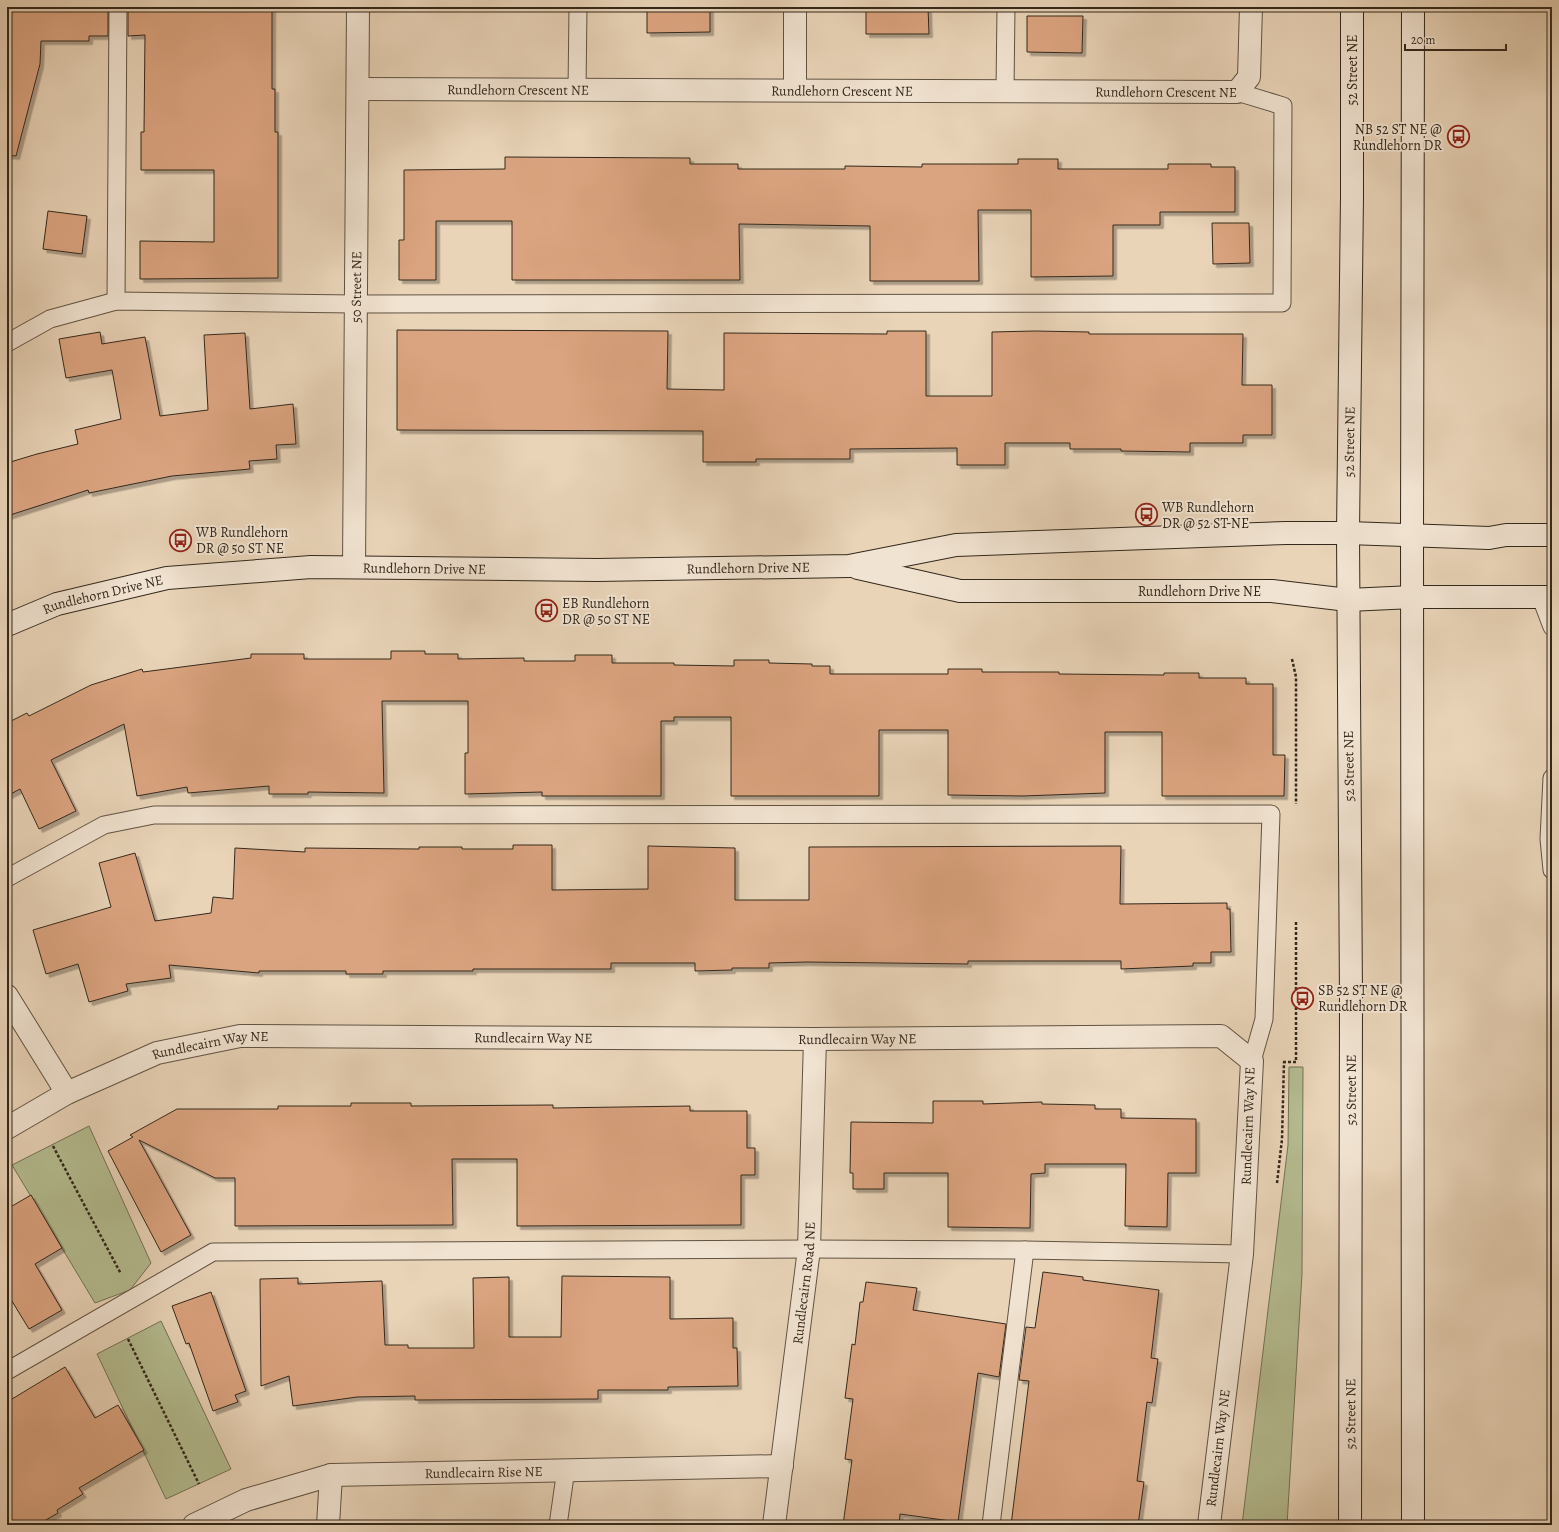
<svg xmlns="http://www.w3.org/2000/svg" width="1559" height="1532" font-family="Alegreya,serif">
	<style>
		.green { fill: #b4bd91; stroke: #747256 }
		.building { fill: #dba480; stroke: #33281c; filter: url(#shadow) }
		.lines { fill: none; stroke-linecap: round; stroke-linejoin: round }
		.lane-casing { stroke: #605343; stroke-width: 19 }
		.street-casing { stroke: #605343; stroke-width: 24 }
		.secondary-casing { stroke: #33281c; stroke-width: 24 }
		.path { stroke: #33281c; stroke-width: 2.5; stroke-dasharray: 3 2; stroke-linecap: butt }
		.lane { stroke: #f1e3d1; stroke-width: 17 }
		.street { stroke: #f1e3d1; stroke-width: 22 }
		.secondary { stroke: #f1e3d1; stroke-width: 22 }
		.labels { text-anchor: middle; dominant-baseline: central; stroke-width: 4; stroke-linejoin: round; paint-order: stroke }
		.street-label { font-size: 14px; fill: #33281c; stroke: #f1e3d1 }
		.poi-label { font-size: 14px; fill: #33281c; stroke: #f1e3d1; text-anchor: start }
	</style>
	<defs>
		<filter id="shadow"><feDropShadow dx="3.5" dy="3.5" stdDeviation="0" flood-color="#0004"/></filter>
	</defs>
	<rect width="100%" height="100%" fill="#e9d4b8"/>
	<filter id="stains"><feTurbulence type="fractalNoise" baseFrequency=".005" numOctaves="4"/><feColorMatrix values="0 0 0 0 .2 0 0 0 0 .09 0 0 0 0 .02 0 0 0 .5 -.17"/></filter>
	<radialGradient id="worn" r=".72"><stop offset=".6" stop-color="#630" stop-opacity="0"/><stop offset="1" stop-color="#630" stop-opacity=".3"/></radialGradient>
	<!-- green -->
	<g class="green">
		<polygon points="1289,1067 1303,1067 1302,1274 1287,1525 1242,1525 1288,1145"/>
		<polygon points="89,1126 151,1263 130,1290 95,1303 12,1165"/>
		<polygon points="161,1321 231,1469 166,1499 97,1354"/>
	</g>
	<!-- building -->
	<g class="building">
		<polygon points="7,7 108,7 108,36 89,36 89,41 41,41 40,64 16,156 7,155"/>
		<polygon points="128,7 272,7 272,89 275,89 275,132 278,132 278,278 140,279 140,241 214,242 214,170 141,170 141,132 144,132 145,35 128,36"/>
		<polygon points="647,7 710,7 710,32 647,33"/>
		<polygon points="866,7 928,7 929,34 866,34"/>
		<polygon points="1027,16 1083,16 1082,53 1027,52"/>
		<polygon points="505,157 690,158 690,164 738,164 738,169 845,169 845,166 922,167 922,164 1018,164 1018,159 1058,159 1058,169 1168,169 1168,164 1211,164 1211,167 1235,167 1235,212 1160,212 1160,225 1113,225 1113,276 1031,277 1031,210 978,210 979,281 870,281 870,226 739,224 740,280 512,280 512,221 436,221 436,280 399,280 399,240 404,240 404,170 505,169"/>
		<polygon points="48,211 87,216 82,254 43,249"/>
		<polygon points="1212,223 1249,223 1250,263 1213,264"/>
		<polygon points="397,330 668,331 667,389 724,390 724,333 887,334 887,331 926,331 926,396 992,396 992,332 1035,331 1089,332 1089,334 1243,334 1242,385 1272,385 1272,435 1243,435 1243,443 1190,443 1190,452 1121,451 1121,449 1070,449 1070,443 1005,443 1005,465 957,465 957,448 850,449 850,459 756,459 756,462 703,462 703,431 397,430"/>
		<polygon points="100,332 102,344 145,337 160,416 208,410 204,335 245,333 250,409 293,404 296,444 276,445 277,459 249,461 250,469 172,476 89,493 88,490 7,516 7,463 37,454 78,444 75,430 121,419 112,370 66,378 59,339"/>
		<polygon points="391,651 425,651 425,654 458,654 458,659 524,658 524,661 575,661 575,655 612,655 612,663 674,663 674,665 734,666 734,660 769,660 769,663 812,664 812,666 830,666 830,674 948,674 948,669 982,669 982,672 1059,672 1059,674 1164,675 1164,673 1199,673 1199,678 1246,678 1246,684 1273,684 1273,755 1285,755 1284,796 1162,796 1162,732 1105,732 1105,793 1023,796 948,795 948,730 879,730 879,796 731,796 731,717 674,717 674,721 661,721 661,796 542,796 542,792 465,794 465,753 468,753 468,701 382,701 384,793 308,792 308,794 269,794 269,786 188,793 187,787 137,796 124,724 51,760 76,811 39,829 20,789 7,796 7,723 27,713 29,716 91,685 142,669 143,672 251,658 251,654 304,654 304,659 391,659"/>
		<polygon points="513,845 552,845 552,890 648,889 648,846 735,848 735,900 809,900 809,847 1121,846 1120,904 1227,903 1227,909 1230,909 1231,952 1211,952 1211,963 1193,963 1193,966 1121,969 1121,961 968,961 968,964 807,962 769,963 769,968 732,968 732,970 695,971 695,963 611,963 611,969 473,969 473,971 383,971 383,974 346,974 346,971 259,971 259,973 169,965 171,978 126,984 128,991 89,1002 78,964 46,974 33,930 111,907 99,863 135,853 155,921 211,913 213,897 233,899 235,848 305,852 305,848 419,849 419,847 462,847 462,849 513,849"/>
		<polygon points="933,1101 983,1101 983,1104 1042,1102 1042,1104 1095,1105 1095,1109 1121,1109 1121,1118 1196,1119 1196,1173 1168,1173 1167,1227 1125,1226 1126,1164 1045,1164 1045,1173 1031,1174 1030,1228 948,1227 948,1173 884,1173 884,1189 853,1189 853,1173 850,1173 851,1122 933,1123"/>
		<polygon points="351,1103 411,1103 411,1106 553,1105 553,1108 690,1106 690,1111 747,1111 747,1148 755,1148 755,1175 741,1175 741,1225 517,1226 517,1159 452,1159 453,1225 235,1226 235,1178 215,1178 139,1140 191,1235 161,1252 108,1151 133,1137 130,1135 177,1109 278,1109 278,1106 351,1106"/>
		<polygon points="31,1195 62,1248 35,1264 62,1310 29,1329 7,1293 7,1209"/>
		<polygon points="1043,1272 1083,1277 1083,1280 1159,1290 1151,1358 1158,1359 1152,1403 1147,1402 1137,1481 1144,1482 1138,1525 1011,1525 1029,1381 1019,1380 1026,1327 1035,1328"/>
		<polygon points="562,1276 670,1277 670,1319 733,1318 733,1348 737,1348 738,1386 668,1387 668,1390 598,1390 598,1399 415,1400 415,1396 357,1397 293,1406 289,1376 261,1386 260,1279 298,1278 298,1284 382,1281 385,1345 408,1345 408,1348 474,1348 473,1278 509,1277 509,1337 561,1337"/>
		<polygon points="866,1282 917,1288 913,1310 1006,1324 999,1377 978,1373 958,1522 900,1514 899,1525 843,1525 852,1460 845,1459 853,1399 845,1398 852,1344 855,1345 860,1302 863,1302"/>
		<polygon points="211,1292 246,1391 235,1395 238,1402 213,1411 189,1343 186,1344 172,1306"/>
		<polygon points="65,1367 95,1418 118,1405 144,1450 79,1488 83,1494 57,1510 58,1513 37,1525 7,1525 7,1402"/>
	</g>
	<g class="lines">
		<defs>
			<g id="lane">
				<polyline points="577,90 578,7"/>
				<polyline points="1005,91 1006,7"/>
				<polyline points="116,301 118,7"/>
				<polyline points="7,343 50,319 116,301 354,304 1282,303 1283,106 1237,92"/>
				<polyline points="1541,598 1552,627"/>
				<polyline points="1552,778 1549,839 1552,870"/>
				<polyline points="7,878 104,825 154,815 1271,814 1264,1019 1252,1061"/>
				<polyline points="7,1371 213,1252 809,1249 1025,1250"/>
				<polyline points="558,1525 566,1469"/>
				<polyline points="991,1525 1025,1250 1242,1254"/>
			</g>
			<g id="street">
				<polyline points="795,7 795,90"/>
				<path id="s1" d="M358 89 1237 92 1249 77 1251 7"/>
				<path id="s2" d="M354 567 358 7"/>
				<polyline points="7,996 67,1093"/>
				<path id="s3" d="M7 1128 67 1093 157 1053 240 1036 815 1039 1221 1036 1252 1061 1242 1254 1209 1525"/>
				<path id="s4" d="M194 1525 246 1500 331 1475 782 1466"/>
				<polyline points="328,1525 331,1475"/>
				<path id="s5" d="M774 1525 809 1249 815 1039"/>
			</g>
			<g id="secondary">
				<path id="s6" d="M858 568 960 591H1272L1348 600 1413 597H1552"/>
				<path id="s7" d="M7 625 57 604 167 578 311 567 597 570 849 566 956 545 1286 533H1348L1489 538 1506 535H1552"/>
				<path id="s8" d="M1350 1525 1351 1000 1348 533 1352 196V7"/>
				<polyline points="1413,1525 1412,535 1413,7"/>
			</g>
		</defs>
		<!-- lane casing -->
		<use href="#lane" class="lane-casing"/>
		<!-- street casing -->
		<use href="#street" class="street-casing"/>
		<!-- secondary casing -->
		<use href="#secondary" class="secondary-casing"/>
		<!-- path -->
		<g class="path">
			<polyline points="1292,659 1296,677 1296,804"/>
			<polyline points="1283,1062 1296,1062 1296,921"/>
			<polyline points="53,1146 121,1274"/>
			<polyline points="1277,1183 1282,1139 1284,1062"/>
			<polyline points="128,1339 199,1484"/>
		</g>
		<!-- lane -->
		<use href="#lane" class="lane"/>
		<!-- street -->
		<use href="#street" class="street"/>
		<!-- secondary -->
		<use href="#secondary" class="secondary"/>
	</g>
	<!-- icons -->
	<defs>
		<symbol id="bus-ring" viewBox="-11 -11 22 22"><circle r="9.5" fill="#f1e3d1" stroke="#8f2418" stroke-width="1.5"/><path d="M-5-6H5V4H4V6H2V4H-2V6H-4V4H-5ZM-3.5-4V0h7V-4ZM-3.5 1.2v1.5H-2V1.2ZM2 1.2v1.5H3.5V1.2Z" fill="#8f2418"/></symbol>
	</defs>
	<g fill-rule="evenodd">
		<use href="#bus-ring" x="1446" y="124" width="25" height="25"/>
		<use href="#bus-ring" x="1134" y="502" width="25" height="25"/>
		<use href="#bus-ring" x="168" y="528" width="25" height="25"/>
		<use href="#bus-ring" x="534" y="598" width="25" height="25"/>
		<use href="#bus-ring" x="1290" y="986" width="25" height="25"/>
	</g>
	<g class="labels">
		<!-- street labels -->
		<g class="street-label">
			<text transform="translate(1352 70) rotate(-90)">52 Street NE</text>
			<text stroke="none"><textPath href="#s1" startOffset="808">Rundlehorn Crescent NE</textPath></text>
			<text stroke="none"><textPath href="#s1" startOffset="160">Rundlehorn Crescent NE</textPath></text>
			<text stroke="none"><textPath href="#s1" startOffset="484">Rundlehorn Crescent NE</textPath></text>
			<text stroke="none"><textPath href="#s2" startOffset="280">50 Street NE</textPath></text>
			<text stroke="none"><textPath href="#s8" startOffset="1083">52 Street NE</textPath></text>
			<text stroke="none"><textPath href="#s7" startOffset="425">Rundlehorn Drive NE</textPath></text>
			<text stroke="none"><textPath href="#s7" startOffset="749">Rundlehorn Drive NE</textPath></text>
			<text stroke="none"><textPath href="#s6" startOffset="344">Rundlehorn Drive NE</textPath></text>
			<text stroke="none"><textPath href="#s7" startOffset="101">Rundlehorn Drive NE</textPath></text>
			<text transform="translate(1349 766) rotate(-91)">52 Street NE</text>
			<text stroke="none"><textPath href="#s3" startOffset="546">Rundlecairn Way NE</textPath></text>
			<text stroke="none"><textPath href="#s3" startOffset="870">Rundlecairn Way NE</textPath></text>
			<text stroke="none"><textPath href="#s3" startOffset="222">Rundlecairn Way NE</textPath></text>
			<text stroke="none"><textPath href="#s8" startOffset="435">52 Street NE</textPath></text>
			<text transform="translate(1248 1126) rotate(-88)">Rundlecairn Way NE</text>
			<text stroke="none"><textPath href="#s5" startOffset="244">Rundlecairn Road NE</textPath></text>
			<text stroke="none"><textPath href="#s8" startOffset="111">52 Street NE</textPath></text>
			<text transform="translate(1218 1448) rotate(-83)">Rundlecairn Way NE</text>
			<text stroke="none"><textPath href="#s4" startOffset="299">Rundlecairn Rise NE</textPath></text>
		</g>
		<!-- poi labels -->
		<g class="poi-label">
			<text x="1442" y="129" text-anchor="end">NB 52 ST NE @<tspan x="1442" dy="16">Rundlehorn DR</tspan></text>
			<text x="1162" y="507">WB Rundlehorn<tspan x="1162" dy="16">DR @ 52 ST NE</tspan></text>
			<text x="196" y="532">WB Rundlehorn<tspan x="196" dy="16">DR @ 50 ST NE</tspan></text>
			<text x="562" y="603">EB Rundlehorn<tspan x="562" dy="16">DR @ 50 ST NE</tspan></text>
			<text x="1318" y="990">SB 52 ST NE @<tspan x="1318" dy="16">Rundlehorn DR</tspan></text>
		</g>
	</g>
	<!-- margin -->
	<rect width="1559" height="1532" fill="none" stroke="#e9d4b8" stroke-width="24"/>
	<rect x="8" y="8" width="1543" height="1516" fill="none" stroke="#33281c" stroke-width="2"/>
	<rect x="12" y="12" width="1535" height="1508" fill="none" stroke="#33281c"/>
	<!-- scale -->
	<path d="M1405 44v6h101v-6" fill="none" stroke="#33281c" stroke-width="2"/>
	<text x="1411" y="44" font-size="12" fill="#33281c" stroke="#f1e3d1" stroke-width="3" paint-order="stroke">20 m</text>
	<rect width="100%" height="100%" filter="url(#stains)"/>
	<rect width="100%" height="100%" fill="url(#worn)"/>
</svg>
